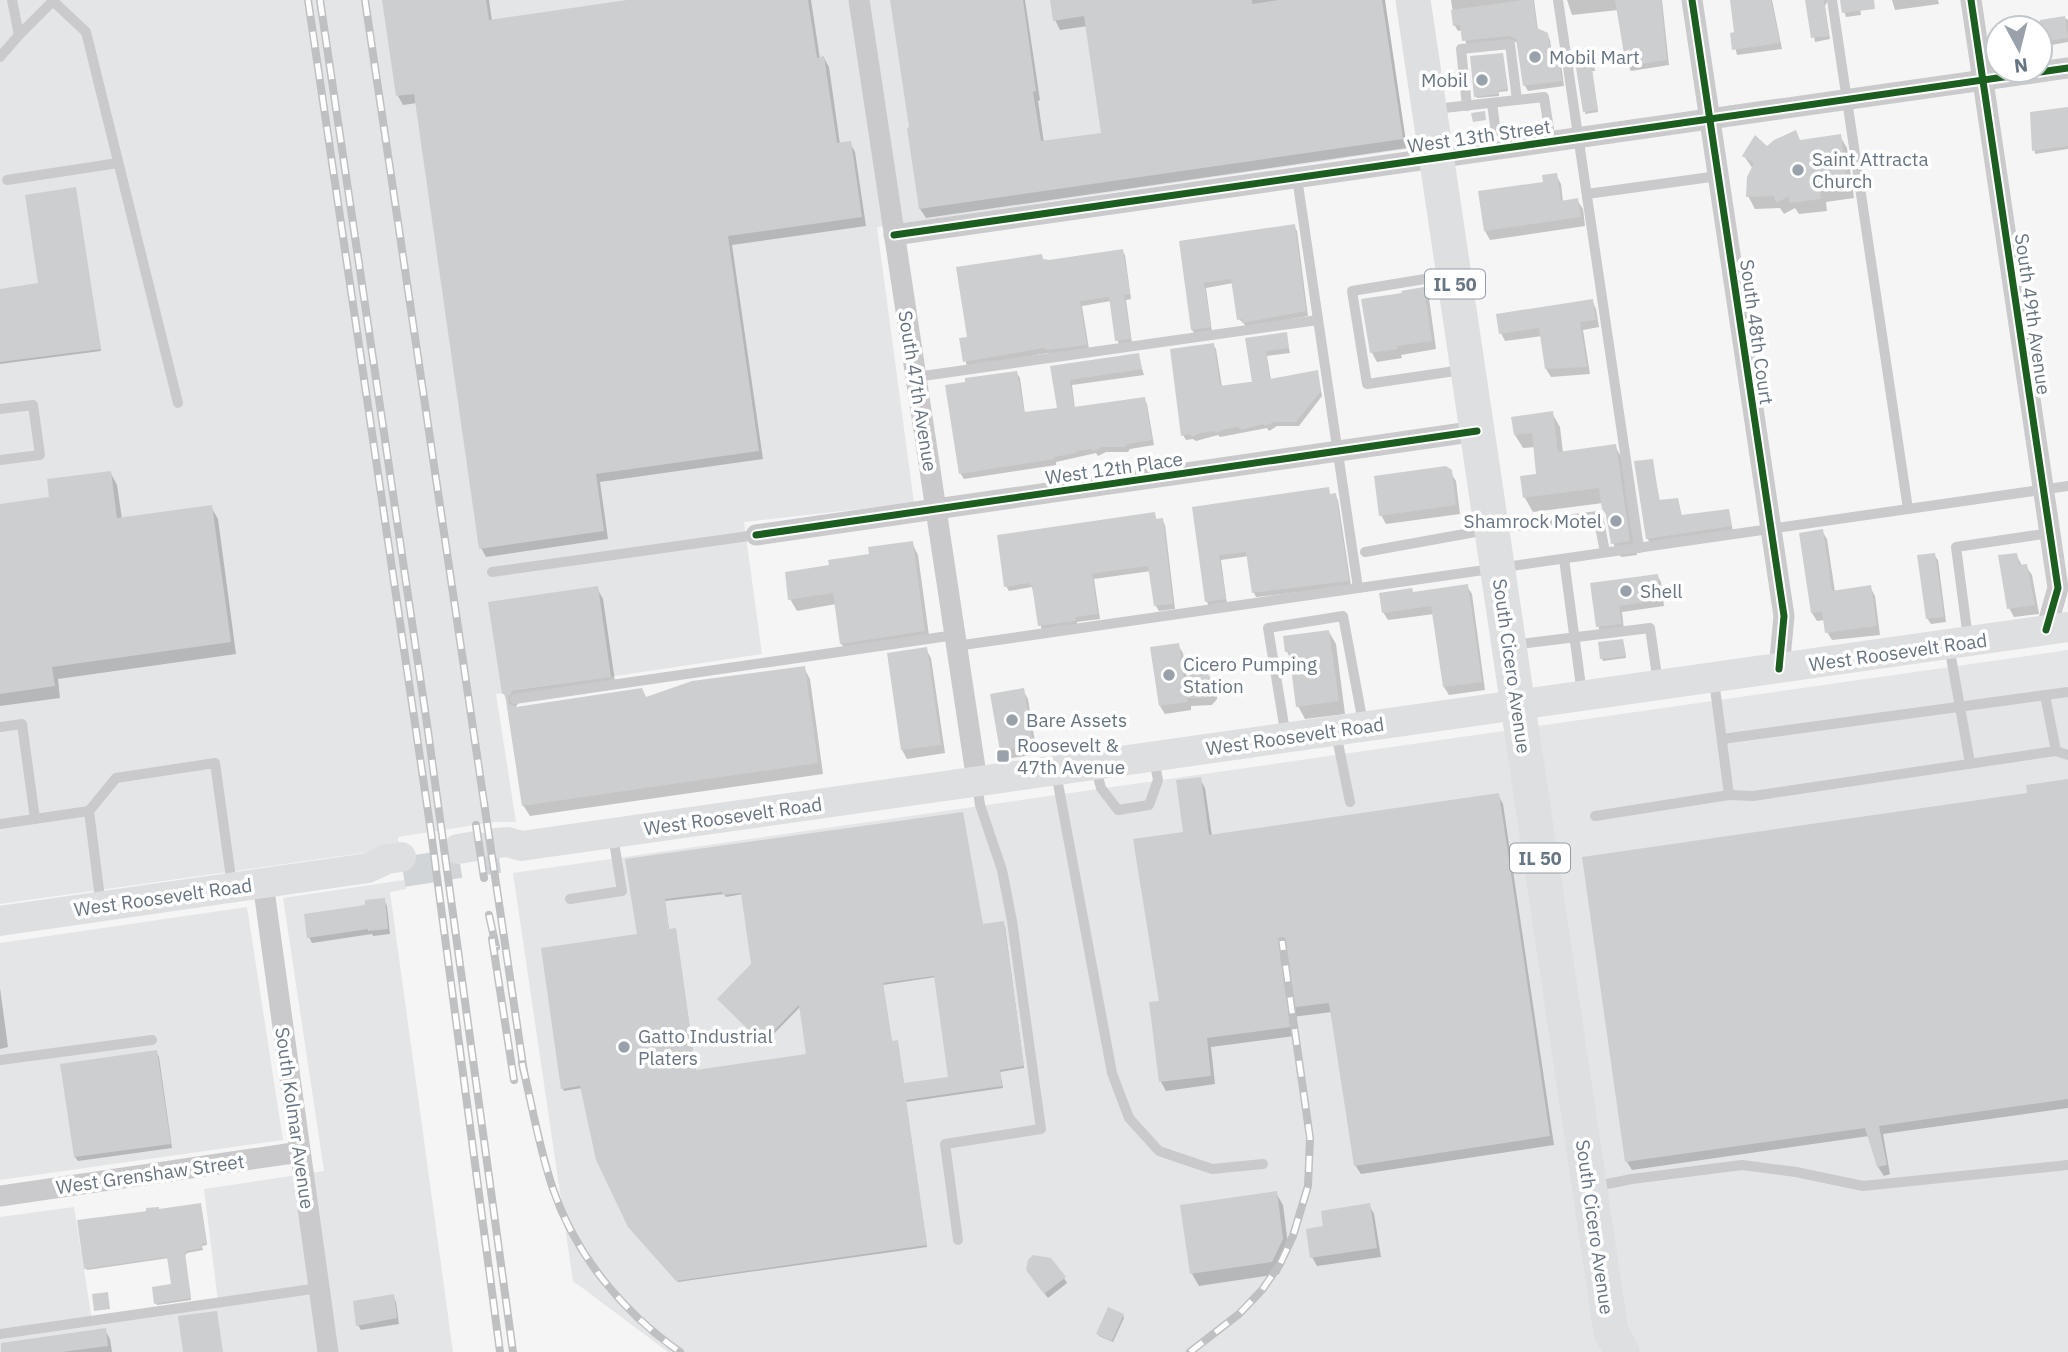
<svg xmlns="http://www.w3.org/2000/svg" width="2068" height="1352" font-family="'IBM Plex Sans',sans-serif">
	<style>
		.built { fill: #e4e5e6 }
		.shadow { fill: #0003; fill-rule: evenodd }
		.building { fill: #cdcecf; fill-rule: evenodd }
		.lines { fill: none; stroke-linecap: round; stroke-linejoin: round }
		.secondary-tunnel { stroke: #d2d5d8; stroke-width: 30; stroke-dasharray: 30 15; stroke-linecap: butt }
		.service { stroke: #cacacc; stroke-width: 10 }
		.minor { stroke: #cacacc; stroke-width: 21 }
		.secondary { stroke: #dedfe0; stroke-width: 30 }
		.primary { stroke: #dedfe0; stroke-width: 35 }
		.rail-casing { stroke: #bfc0c2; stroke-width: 8 }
		.rail { stroke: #fff; stroke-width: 5; stroke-dasharray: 16; stroke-linecap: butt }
		.cycleway-casing { stroke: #fff; stroke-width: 11 }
		.cycleway { stroke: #1b5e20; stroke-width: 7 }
		.poi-dot { fill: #99a2aa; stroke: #fff; stroke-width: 2.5 }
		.labels { text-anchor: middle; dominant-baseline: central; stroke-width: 7; stroke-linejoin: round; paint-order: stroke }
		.shield { fill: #fff; stroke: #959ea8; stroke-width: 2 }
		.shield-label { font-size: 18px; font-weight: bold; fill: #687582 }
		.poi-label { font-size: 19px; fill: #687582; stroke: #fff; text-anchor: start }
		.street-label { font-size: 19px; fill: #687582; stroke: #fff }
	</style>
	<rect width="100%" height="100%" fill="#f5f5f5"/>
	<!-- built -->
	<g class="built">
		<polygon points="0,0 1385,0 1407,149 877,227 914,503 744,522 762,654 496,694 516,822 494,822 398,837 399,848 0,904"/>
		<polygon points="2068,650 2068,1352 668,1352 573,1281 513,873"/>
		<polygon points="404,880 406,889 390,892 453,1352 0,1352 0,1217 74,1207 92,1320 218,1302 204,1189 324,1171 283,898"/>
		<polygon points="247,907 283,1140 0,1180 0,943"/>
	</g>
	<!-- shadow -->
	<g class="shadow">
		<polygon points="384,0 489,0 492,21 639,0 811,0 820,59 824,58 829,67 840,144 850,143 855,152 866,226 732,245 763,459 600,482 608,539 486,557 481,548 417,103 403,105 398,96"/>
		<polygon points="892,0 1025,0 1040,100 1038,101 1044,143 1103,134 1088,26 1060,30 1055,20 1052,0 1385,0 1407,148 926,218 920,209 911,129"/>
		<polygon points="1451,0 1534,0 1538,30 1547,34 1550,40 1553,60 1558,59 1561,64 1564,86 1528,91 1525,86 1518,43 1513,41 1467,46 1462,30 1458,31 1455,26"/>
		<polygon points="1567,0 1662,0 1669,65 1631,71 1628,65 1618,10 1572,15"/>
		<polygon points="1731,0 1772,0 1782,49 1737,55 1732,34 1736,33"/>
		<polygon points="1807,0 1828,0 1825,6 1830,39 1815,42"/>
		<polygon points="1841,0 1859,0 1861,15 1846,17"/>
		<polygon points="1892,0 1938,0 1939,4 1895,10"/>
		<polygon points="2064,18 2068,20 2068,42 2040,47 2040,28 2009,28 2008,26"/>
		<polygon points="1593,56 1595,71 1592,71 1598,112 1585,114"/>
		<polygon points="1503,57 1508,91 1499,92 1499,96 1477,98 1476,96"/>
		<polygon points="2068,109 2068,149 2035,154 2031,114"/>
		<polygon points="1840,136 1847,148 1854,198 1826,202 1827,211 1799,214 1795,208 1784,214 1780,208 1755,209 1748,196 1753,169 1744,156 1767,148"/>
		<polygon points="1556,175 1561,184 1563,202 1577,200 1583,209 1585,226 1490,240 1485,231 1480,192 1545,183"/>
		<polygon points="75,189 101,351 0,364 0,290 40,285"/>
		<polygon points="1294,226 1297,231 1308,316 1247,327 1239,319 1233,283 1206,288 1212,332 1195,334 1192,330 1181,242"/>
		<polygon points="1122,251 1125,255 1131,299 1126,300 1132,343 1120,345 1117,340 1111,301 1082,306 1089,349 1052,355 1047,353 967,367 961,340 969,339 1041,256 1044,261"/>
		<polygon points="1423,289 1429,298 1436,349 1401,355 1402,358 1377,362 1372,353 1363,301"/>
		<polygon points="1592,301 1596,309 1599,327 1583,330 1590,374 1551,377 1546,369 1542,336 1505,341 1501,333"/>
		<polygon points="1286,334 1290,353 1267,356 1271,380 1317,372 1322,396 1299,426 1277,426 1269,431 1267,428 1220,437 1218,435 1196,441 1193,439 1186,440 1183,435 1213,345 1216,349 1222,387 1254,383 1247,340"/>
		<polygon points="1138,355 1144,375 1072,385 1075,409 1144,399 1147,404 1154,445 1130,449 1128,452 1106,452 1098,456 1096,453 1056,462 1056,465 964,479 960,473 1016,372 1020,378 1025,414 1059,409 1052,367"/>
		<polygon points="1552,413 1560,427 1563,453 1615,446 1623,460 1637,555 1621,557 1613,543 1603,503 1533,512 1525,498 1522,477 1538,475 1535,447 1523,448 1515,435"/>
		<polygon points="1652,461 1660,502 1678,499 1682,517 1728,510 1733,531 1650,543 1647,538"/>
		<polygon points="110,472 117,485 122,519 211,507 218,519 236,654 58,679 60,698 0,706 0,506 51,499"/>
		<polygon points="1450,472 1456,481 1460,514 1386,524 1381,515"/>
		<polygon points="1328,489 1331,496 1335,495 1338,500 1351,586 1256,597 1254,593 1249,556 1221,560 1227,604 1209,606 1207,602 1194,509"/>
		<polygon points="1154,513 1157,521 1162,520 1165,525 1175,609 1159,611 1156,606 1151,571 1094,579 1100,619 1077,622 1078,626 1042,631 1032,587 1009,591 1006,586"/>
		<polygon points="1822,531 1827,539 1835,592 1870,587 1875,596 1880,635 1832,640 1827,632 1825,620 1817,621 1812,613"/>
		<polygon points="912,543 918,555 930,643 848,655 841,643 836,604 797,611 790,599 831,566"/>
		<polygon points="2016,554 2022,566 2026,566 2032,575 2039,614 2014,617 2009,608"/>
		<polygon points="1934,555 1938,560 1946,622 1931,624 1927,618"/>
		<polygon points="1657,575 1661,582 1664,606 1622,612 1624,630 1601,633 1598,626 1592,584"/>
		<polygon points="1467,586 1472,594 1485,690 1449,695 1444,687 1434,614 1388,620 1383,612 1413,593"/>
		<polygon points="597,588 603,599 616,688 519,702 515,708 646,699 804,668 810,679 823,774 530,816 523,805 508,702 504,694"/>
		<polygon points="1329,632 1336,644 1345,714 1305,719 1298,706 1292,660 1287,652"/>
		<polygon points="1623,641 1626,658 1603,661 1602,659"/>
		<polygon points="1178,645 1183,653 1187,678 1212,682 1217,691 1217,699 1212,705 1191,706 1191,710 1165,714 1160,706"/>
		<polygon points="926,649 931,658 945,753 907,759 902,750 889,654"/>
		<polygon points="1023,690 1028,699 1037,754 1006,759 1001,750"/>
		<polygon points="1200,779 1205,788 1212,836 1498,795 1503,804 1554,1145 1361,1174 1355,1165 1332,1012 1292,1017 1294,1036 1211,1047 1215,1084 1166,1091 1161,1082 1161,1002 1185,834"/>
		<polygon points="2068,780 2068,1108 1883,1134 1890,1174 1884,1176 1878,1167 1869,1136 1632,1170 1627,1162 2029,795"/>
		<path d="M627 860 983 926H1005L1024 1068 1000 1072 1003 1088 906 1102 927 1247 678 1282 631 1229 582 1088 564 1091 563 1089 639 936ZM724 894 726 897 743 894 752 964 720 1001 764 1044 801 1006 808 1056 696 1072 676 932 669 930 665 901ZM936 977 950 1078 904 1084 898 1044 892 1043 883 985Z"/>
		<polygon points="384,900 387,906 390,934 373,936 372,934 312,943 309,937 367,906"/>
		<polygon points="0,988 8,1047 0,1049"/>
		<polygon points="156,1052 159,1057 172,1148 78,1161 75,1157"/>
		<polygon points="1276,1193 1283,1205 1289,1252 1279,1274 1199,1286 1192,1274"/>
		<polygon points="1369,1205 1374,1214 1381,1257 1317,1266 1312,1257 1325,1227"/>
		<polygon points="201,1207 207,1245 202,1246 203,1250 187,1253 185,1256 191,1300 157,1305 156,1303 173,1286 169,1258 87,1270 86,1268 159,1211"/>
		<polygon points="1031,1276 1064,1278 1067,1283 1048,1298"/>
		<polygon points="393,1296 396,1302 399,1324 361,1330 358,1325"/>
		<polygon points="1123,1315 1124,1318 1113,1342 1099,1336 1098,1334"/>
		<polygon points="105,1330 110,1339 112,1352 8,1352"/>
	</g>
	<!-- building -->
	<g class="building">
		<polygon points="382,0 486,0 489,20 627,0 808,0 817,58 824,56 837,143 851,141 862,217 728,236 759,451 596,474 604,531 479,549 414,94 396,96"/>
		<polygon points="890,0 1023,0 1036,91 1033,92 1041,141 1101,133 1084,16 1053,21 1050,0 1252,0 1252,4 1278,0 1382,0 1403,139 919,209 907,128 909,127"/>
		<polygon points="1523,0 1533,0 1537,28 1548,33 1551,58 1558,57 1562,81 1523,86 1516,39 1509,36 1462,41 1460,25 1453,26 1451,10"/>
		<polygon points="1615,0 1661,0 1667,60 1626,66"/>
		<polygon points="1730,0 1771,0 1780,43 1732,50 1730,33 1734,32"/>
		<polygon points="1805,0 1824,0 1829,36 1811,38"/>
		<polygon points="1840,0 1874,0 1875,9 1842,13"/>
		<polygon points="2065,16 2068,38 2040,42 2040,20"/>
		<polygon points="1593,52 1595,69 1592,69 1598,110 1583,112 1574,55"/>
		<polygon points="1503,53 1508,89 1499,90 1499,94 1474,97 1470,56"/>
		<polygon points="2068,107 2068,146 2032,151 2030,112"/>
		<polygon points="1485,111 1486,120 1473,122 1471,113"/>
		<polygon points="1796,130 1800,140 1841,134 1848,186 1820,190 1821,199 1790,203 1789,196 1776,203 1774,196 1746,197 1747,177 1754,163 1742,156 1755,135 1767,146 1774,140"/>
		<polygon points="1557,173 1561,201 1578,198 1581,217 1484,231 1478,191 1543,182 1542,175"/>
		<polygon points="76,187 101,349 0,362 0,289 38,283 25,195"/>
		<polygon points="1295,224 1306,311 1243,323 1242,319 1237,320 1231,279 1204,283 1211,327 1191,330 1179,241"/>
		<polygon points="1123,249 1130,294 1124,295 1131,339 1115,341 1109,297 1080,301 1087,345 1048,350 1043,348 963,362 959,338 967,337 956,267 1042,254 1043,259 1049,260"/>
		<polygon points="1424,287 1432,341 1397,346 1398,349 1370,353 1361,299 1402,293 1401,291"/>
		<polygon points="1593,299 1596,320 1580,322 1587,367 1545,369 1539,328 1499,334 1496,314"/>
		<polygon points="1287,332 1289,348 1266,351 1270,379 1318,370 1321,391 1296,422 1274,422 1265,426 1263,424 1241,430 1238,427 1225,429 1216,433 1214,431 1200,433 1192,437 1189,434 1181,436 1170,349 1214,343 1220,386 1249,382 1252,382 1245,338"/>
		<polygon points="1139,353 1142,369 1070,380 1074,407 1145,397 1152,440 1127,444 1125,447 1102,447 1094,451 1091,449 1078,451 1076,453 1054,457 1054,459 959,474 945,385 965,382 965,378 1017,371 1024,412 1057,408 1050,366"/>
		<polygon points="1553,411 1558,452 1616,444 1630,541 1611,544 1606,514 1602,509 1599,488 1523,498 1520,476 1536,474 1532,433 1514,435 1511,417"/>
		<polygon points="1653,459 1659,500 1678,498 1681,515 1729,509 1732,526 1646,539 1634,461"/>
		<polygon points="1446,466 1452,470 1456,505 1379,516 1374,476"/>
		<polygon points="111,471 117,518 212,505 231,642 52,667 55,686 0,694 0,504 49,497 47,479"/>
		<polygon points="1329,487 1330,494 1336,493 1349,581 1252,593 1246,552 1219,555 1226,599 1205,602 1192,507"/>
		<polygon points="1155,512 1156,519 1163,518 1173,604 1154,606 1148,566 1096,573 1092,574 1098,614 1075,617 1076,621 1038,626 1032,585 1029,585 1029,583 1004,587 997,535"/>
		<polygon points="1823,529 1832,591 1871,585 1877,626 1825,633 1822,612 1811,613 1799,533"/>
		<polygon points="913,541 925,631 840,644 833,593 788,600 785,572 829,565 828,560 869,554 868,547"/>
		<polygon points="1935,553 1944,617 1926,619 1917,555"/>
		<polygon points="2017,553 2019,565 2027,564 2035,605 2007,609 1998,555"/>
		<polygon points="1658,574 1661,600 1619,606 1622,624 1596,627 1590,583"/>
		<polygon points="1468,584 1482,682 1443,687 1431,606 1382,613 1379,593 1412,588 1413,592"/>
		<polygon points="598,586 611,677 513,691 508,697 509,704 516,707 642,688 646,697 692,681 805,666 818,763 522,806 505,694 502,694 488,602"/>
		<polygon points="1329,630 1339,701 1296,707 1289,652 1285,652 1283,636"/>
		<polygon points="1623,639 1626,656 1600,659 1598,642"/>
		<polygon points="1179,643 1184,677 1199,672 1208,674 1213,681 1213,690 1203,698 1187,698 1188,702 1159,706 1150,647"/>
		<polygon points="927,647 941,745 901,750 887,653"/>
		<polygon points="1024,688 1033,745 1000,751 990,694"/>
		<polygon points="1201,777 1209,835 1499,793 1550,1136 1354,1166 1329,1003 1288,1008 1290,1027 1207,1038 1211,1076 1159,1082 1149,1002 1159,1001 1133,839 1183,832 1176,780"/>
		<polygon points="2068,779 2068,1099 1879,1126 1887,1165 1877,1167 1865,1128 1625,1162 1582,857 2027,793 2026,785"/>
		<path d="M963 812 983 924 1004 921 1024 1066 1000 1070 1002 1086 906 1100 927 1245 676 1281 628 1227 596 1160 580 1086 561 1089 541 948 637 934 625 859ZM722 892 723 895 741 893 751 964 717 999 762 1043 799 1005 806 1054 696 1070 676 928 669 929 665 899ZM934 976 948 1077 904 1083 898 1040 892 1041 883 983Z"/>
		<polygon points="385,898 388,929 368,931 368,929 307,938 304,914 365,905 365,900"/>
		<polygon points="157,1050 171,1144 74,1157 60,1064"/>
		<polygon points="1277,1191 1283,1239 1272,1262 1190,1274 1180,1205"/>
		<polygon points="201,1203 207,1243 202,1244 202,1248 187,1251 185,1253 191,1298 154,1304 152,1287 171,1284 167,1257 84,1269 77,1220 140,1212 146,1211 146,1208 159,1207 159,1209"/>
		<polygon points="1370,1203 1377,1248 1310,1258 1306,1229 1323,1226 1321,1211"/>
		<polygon points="1033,1255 1051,1258 1066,1277 1044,1294 1026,1270 1028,1260"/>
		<polygon points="108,1292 110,1309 94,1311 92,1294"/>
		<polygon points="394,1294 397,1318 356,1326 353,1301"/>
		<polygon points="1108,1307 1124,1314 1112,1341 1096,1334"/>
		<polygon points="217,1311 223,1352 183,1352 178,1316"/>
		<polygon points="106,1328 108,1346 62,1352 1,1352 1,1343"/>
	</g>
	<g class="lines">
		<!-- secondary-tunnel -->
		<g class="secondary-tunnel">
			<polyline points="478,861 499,858"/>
			<polyline points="403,872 460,863"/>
		</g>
		<!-- service -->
		<g class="service">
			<polyline points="1558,0 1639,548"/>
			<polyline points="1832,0 1908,509"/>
			<polyline points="53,1 86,32 178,403"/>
			<polyline points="19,35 54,0"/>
			<polyline points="0,57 19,35 12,0"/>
			<polyline points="1492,103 1498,149"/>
			<polyline points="1467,106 1461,49 1510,44 1517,100"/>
			<polyline points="1435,109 1544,97 1551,142"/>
			<polyline points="1297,178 1358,588"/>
			<polyline points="7,180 118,163"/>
			<polyline points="1587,194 1718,176"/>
			<polyline points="1449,275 1352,291 1367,384 1462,370"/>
			<polyline points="916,377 1318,320"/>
			<polyline points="0,409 33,405 40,455 0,460"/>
			<polyline points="1365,552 1492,529 1598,516 1605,552"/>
			<polyline points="1564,559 1582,694"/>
			<polyline points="492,572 756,535"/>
			<polyline points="1968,638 1956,547 2050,533"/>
			<polyline points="1512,645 1650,628 1658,683"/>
			<polyline points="956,646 2068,486"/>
			<polyline points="1949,646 1970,763"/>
			<polyline points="2045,695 2056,751"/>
			<polyline points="515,699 955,635"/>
			<polyline points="0,727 22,724 35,819"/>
			<polyline points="1336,733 1350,802"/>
			<polyline points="1286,737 1268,628 1343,616 1363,723"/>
			<polyline points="1722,739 2068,692"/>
			<polyline points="1095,765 1101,788 1118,810 1149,805 1158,780 1154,759"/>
			<polyline points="1056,773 1112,1073 1129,1118 1159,1151 1212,1169 1263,1164"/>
			<polyline points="1729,795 1753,796 2056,751 2068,755"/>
			<polyline points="89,811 116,778 215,763 232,885"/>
			<polyline points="1595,816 1729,795 1714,681"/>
			<polyline points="0,824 89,811 101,906"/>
			<polyline points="570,899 622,891 613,836"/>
			<polyline points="0,1060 152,1040"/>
			<polyline points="1592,1187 1632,1179 1742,1165 1796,1172 1863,1186 2068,1165"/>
			<polyline points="958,1240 945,1144 1041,1129 1012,921 1002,870 980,805 977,784"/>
			<polyline points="0,1334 319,1288"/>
		</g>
		<!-- minor -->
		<g class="minor">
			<polyline points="859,0 977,781"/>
			<polyline points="1692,0 1784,616 1779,669"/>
			<polyline points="1971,0 2058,588 2046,630"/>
			<polyline points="894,235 2068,68"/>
			<polyline points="756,535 1477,431"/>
			<polyline points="263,883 328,1352"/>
			<polyline points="0,1196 300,1152"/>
		</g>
		<!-- secondary -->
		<g class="secondary">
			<polyline points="496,843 508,842 521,846 2068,627"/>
			<polyline points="458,849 476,846"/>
			<polyline points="0,921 368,868 387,859 401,857"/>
		</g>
		<!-- primary -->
		<polyline class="primary" points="1413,0 1611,1332 1622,1352"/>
		<defs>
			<g id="rail">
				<polyline points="308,0 431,832 500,1352"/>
				<polyline points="320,0 427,724 513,1352"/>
				<polyline points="365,0 524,1072"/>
				<polyline points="476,825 484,878"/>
				<polyline points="489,915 496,947"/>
				<polyline points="492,939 514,1080"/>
				<path d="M522 1063C532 1105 539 1148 553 1189 576 1256 623 1312 680 1352"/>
				<polyline points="1190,1352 1239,1314 1262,1290 1280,1264 1293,1236 1308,1186 1310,1138 1282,941"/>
			</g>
		</defs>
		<!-- rail casing -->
		<use href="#rail" class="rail-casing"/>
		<!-- rail -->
		<use href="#rail" class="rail"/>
		<defs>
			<g id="cycleway">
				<polyline points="1692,0 1784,616 1779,669"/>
				<polyline points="1971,0 2058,588 2046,630"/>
				<polyline points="894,235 2068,68"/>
				<polyline points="756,535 1477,431"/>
			</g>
		</defs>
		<!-- cycleway casing -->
		<use href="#cycleway" class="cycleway-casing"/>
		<!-- cycleway -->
		<use href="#cycleway" class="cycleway"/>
	</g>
	<!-- markers -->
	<g class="poi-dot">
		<circle cx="1535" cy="57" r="7"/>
		<circle cx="1482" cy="80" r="7"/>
		<circle cx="1798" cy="170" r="7"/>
		<circle cx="1616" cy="521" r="7"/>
		<circle cx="1626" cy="591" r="7"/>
		<circle cx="1169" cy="675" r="7"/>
		<circle cx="1012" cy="720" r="7"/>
		<rect x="996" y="749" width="14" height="14" rx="3.5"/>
		<circle cx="624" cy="1047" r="7"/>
	</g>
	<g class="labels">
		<!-- shield labels -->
		<g class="shield">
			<rect x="1425" y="269.5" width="60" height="29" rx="5"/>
			<rect x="1510" y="843.5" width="60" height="29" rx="5"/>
		</g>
		<g class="shield-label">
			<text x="1455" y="284">IL 50</text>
			<text x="1540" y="858">IL 50</text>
		</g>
		<!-- poi labels -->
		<g class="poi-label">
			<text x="1549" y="57">Mobil Mart</text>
			<text x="1468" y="80" text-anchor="end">Mobil</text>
			<text x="1812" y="159">Saint Attracta<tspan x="1812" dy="22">Church</tspan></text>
			<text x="1602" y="521" text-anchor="end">Shamrock Motel</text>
			<text x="1640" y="591">Shell</text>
			<text x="1183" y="664">Cicero Pumping<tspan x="1183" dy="22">Station</tspan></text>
			<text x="1026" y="720">Bare Assets</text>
			<text x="1017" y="745">Roosevelt &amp;<tspan x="1017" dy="22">47th Avenue</tspan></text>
			<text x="638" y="1036">Gatto Industrial<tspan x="638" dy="22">Platers</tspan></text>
		</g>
		<!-- street labels -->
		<g class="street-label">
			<text transform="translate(1479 136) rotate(-8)">West 13th Street</text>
			<text transform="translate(2033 314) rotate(82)">South 49th Avenue</text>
			<text transform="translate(1757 332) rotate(82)">South 48th Court</text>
			<text transform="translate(918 391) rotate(81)">South 47th Avenue</text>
			<text transform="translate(1114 468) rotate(-8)">West 12th Place</text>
			<text transform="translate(1898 652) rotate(-8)">West Roosevelt Road</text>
			<text transform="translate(1512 666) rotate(82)">South Cicero Avenue</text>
			<text transform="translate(1295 736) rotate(-8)">West Roosevelt Road</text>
			<text transform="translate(733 816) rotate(-8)">West Roosevelt Road</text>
			<text transform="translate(163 897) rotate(-8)">West Roosevelt Road</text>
			<text transform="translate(295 1118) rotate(82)">South Kolmar Avenue</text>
			<text transform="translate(150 1174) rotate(-8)">West Grenshaw Street</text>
			<text transform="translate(1595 1227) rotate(82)">South Cicero Avenue</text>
		</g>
	</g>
	<!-- north arrow -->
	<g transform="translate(2019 49) rotate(173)"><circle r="33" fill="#ffffff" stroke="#c3c8cd" stroke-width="2"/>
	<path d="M0-5L12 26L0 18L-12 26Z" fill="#99a2aa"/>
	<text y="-10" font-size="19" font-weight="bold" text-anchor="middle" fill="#687582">N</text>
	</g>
</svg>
